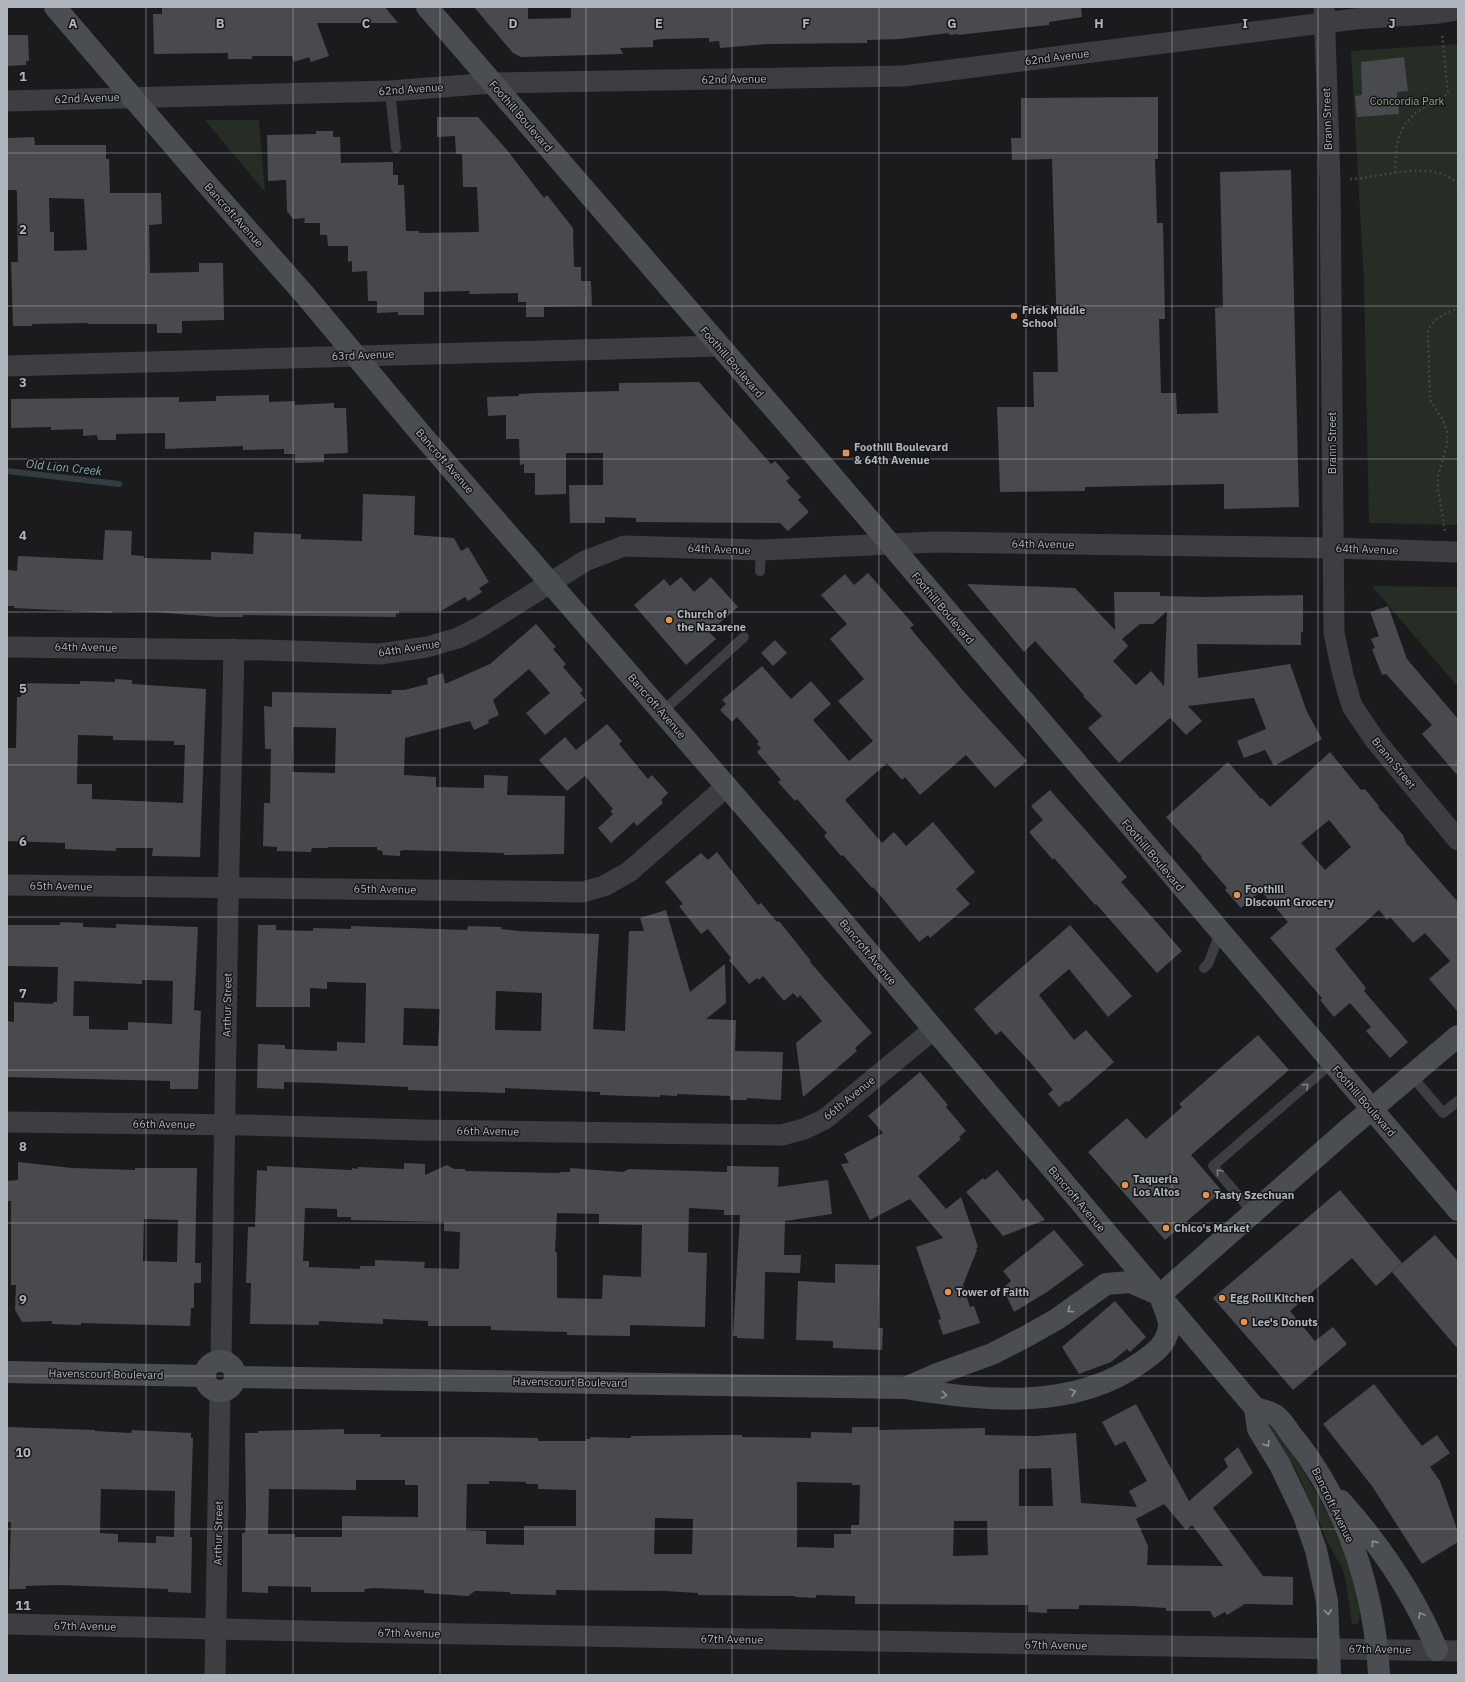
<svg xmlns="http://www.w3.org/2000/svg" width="1465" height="1682" font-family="'IBM Plex Sans',sans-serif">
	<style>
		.green { fill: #252d25 }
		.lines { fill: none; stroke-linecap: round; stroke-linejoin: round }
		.stream { stroke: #313d41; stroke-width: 6 }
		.building { fill: #484a4d; fill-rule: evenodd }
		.path { stroke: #424549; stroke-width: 2.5; stroke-dasharray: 2 3; stroke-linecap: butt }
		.lane { stroke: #3c3e42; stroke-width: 10 }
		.street { stroke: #3c3e42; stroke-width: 21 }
		.secondary { stroke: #4a4e52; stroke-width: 22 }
		.oneway { stroke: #7b7f85 }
		.oneway2 { stroke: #8b9197 }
		.grid { fill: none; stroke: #aeb5bc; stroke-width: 1; stroke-opacity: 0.55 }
		.poi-dot { fill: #e89148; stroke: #161618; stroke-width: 1.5 }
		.labels { text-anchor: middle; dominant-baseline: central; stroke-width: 3; stroke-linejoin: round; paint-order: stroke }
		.street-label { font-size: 11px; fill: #aeb5bc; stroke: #161618 }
		.park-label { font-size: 11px; fill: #8ba587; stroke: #161618 }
		.poi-label { font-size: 11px; font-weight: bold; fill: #aeb5bc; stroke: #161618; text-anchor: start }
		.water-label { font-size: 12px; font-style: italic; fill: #88a8b4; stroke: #161618 }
		.grid-label { font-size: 13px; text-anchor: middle; font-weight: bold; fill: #aeb5bc; stroke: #161618; stroke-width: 3; stroke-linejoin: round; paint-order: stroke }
	</style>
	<rect width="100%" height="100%" fill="#1b1b1d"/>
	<!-- green -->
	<g class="green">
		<polygon points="1458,44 1458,525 1369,523 1364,282 1351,51"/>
		<polygon points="205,120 259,120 265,192"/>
		<polygon points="1372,586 1458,587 1458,687"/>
		<path d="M1268 1419C1305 1471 1339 1523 1354 1586 1358 1599 1362 1611 1358 1624H1352L1345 1577 1342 1568 1329 1545 1297 1472 1266 1421Z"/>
	</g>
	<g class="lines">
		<!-- stream -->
		<polyline class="stream" points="7,471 119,484"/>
	</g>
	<!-- building -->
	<g class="building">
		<polygon points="385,7 398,23 317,23 329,56 311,62 309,57 294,62 292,56 252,56 252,59 228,59 228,53 154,54 153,14 162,14 162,8"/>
		<polygon points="474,7 528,7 528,19 571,18 571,7 1081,7 1082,17 1049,22 1049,25 1020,28 958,35 958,34 949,35 949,33 900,39 867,40 867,43 768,44 720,48 719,41 709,42 709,38 662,39 653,40 653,47 620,48 623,54 521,57 513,53"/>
		<polygon points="7,35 28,35 29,61 26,61 26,65 7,66"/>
		<polygon points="1404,57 1408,91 1397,92 1399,114 1357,117 1355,96 1362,95 1361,62"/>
		<polygon points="1158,97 1158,159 1155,159 1157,223 1163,223 1165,319 1159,319 1161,393 1176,393 1177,414 1218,413 1215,308 1223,307 1220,172 1291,170 1299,507 1224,509 1224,484 1085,487 1085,491 1000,492 997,407 1034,407 1033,372 1058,372 1052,159 1012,160 1011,138 1021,138 1021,98"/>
		<polygon points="437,117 478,117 507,150 544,198 547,195 573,228 574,267 581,267 581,281 591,281 592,306 544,307 544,317 526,317 526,302 518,302 518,293 469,294 470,291 424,292 424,315 398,315 398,312 377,313 377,301 368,301 367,271 352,272 352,261 348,262 348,246 328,246 327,235 320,235 320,223 304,223 305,218 293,219 287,211 286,180 268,181 267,135 316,134 316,131 333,131 333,137 340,137 341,163 393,162 393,175 398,175 398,185 404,185 406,231 419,231 419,233 479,232 477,187 463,187 462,154 456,154 455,136 437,137"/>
		<path d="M34 137 35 145H106V159H109L110 193H161L162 224 149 225 150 273 199 272V263H223L224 320 182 321V333H157V324H88V323L32 324V326H13L11 262H18L17 192 16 190H7V138ZM49 198 84 199 87 250 54 251V232H50Z"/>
		<polygon points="699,382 771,464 775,461 790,478 786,481 801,497 798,500 809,512 788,531 780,523 636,522 636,518 605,517 605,523 570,523 569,485 603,485 603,453 566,453 566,494 535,495 535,473 524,473 524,464 520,465 519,439 506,439 506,415 488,416 487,397 519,396 519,394 539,393 619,391 619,383"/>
		<polygon points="269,395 269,402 295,401 295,405 334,403 334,408 346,408 348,453 324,454 324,462 295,463 295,454 284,454 284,449 243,450 243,446 165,449 165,433 116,434 116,440 98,440 97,435 83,436 83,429 51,430 51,427 11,428 11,399 179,397 179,402 216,401 216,396"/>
		<polygon points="363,494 415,496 414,535 454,538 461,551 468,547 489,582 479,588 482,592 468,601 465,597 441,611 399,611 399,614 396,613 396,617 243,615 243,617 219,617 152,612 112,611 112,613 14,608 14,606 7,606 8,570 17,571 18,556 103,560 105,530 132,531 131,555 144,556 144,558 211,560 211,552 253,554 254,532 301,534 301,539 362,541"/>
		<polygon points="868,573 914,625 910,628 966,694 1027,761 995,788 966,755 920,795 905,777 902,780 887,763 845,800 882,843 894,832 906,846 933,822 975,872 956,889 970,904 930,938 928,935 919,942 873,887 872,888 843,855 841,856 824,836 827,833 797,799 795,801 778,782 781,780 757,752 761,748 757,744 759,742 737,717 732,722 720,710 726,704 722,700 762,666 791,699 811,681 831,704 813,720 849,761 873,741 838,701 864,679 830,639 847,624 821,595 845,574 854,585"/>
		<polygon points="681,577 694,592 711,577 738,607 709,632 716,639 686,665 634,605 664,579 670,586"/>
		<path d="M967 584 1075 588 1115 630 1114 592H1160V596L1202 597 1303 595V632H1301V645L1197 644 1198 678 1290 664 1307 712 1322 739 1274 766 1265 750 1244 758 1237 741 1266 729 1254 698 1188 706 1202 721 1186 735 1170 718 1119 763 1088 728 1102 716 1083 696 1084 695 1035 641 1024 652ZM1167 611 1164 686 1151 671 1136 685 1113 661 1128 646 1122 639 1140 624H1153Z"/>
		<polygon points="1388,606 1407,659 1458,719 1458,776 1422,734 1432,725 1386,674 1382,675 1372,649 1375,648 1371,639 1379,636 1370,612"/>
		<path d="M536 624 556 647 553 649 566 664 563 667 583 690 580 693 586 700 545 735 526 713 550 693 529 669 493 700 499 715 488 720 489 723 474 730 470 721 405 738 404 775 436 777V787L484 788V775L508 776 507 795 565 796 564 854 504 855V853L404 850 400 851V856L383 855 382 851 377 850V847H329L328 848H312L311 852 277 851V847L263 846 264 803H270L271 749H265L264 706 272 707V692L391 694 392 690H404L428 684 427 678 443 673 445 684 490 664ZM293 727 336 728 335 773 292 772Z"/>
		<polygon points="775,640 787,653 773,666 761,653"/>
		<path d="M115 679 132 680V684L206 689 200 857 152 856 153 848H116V851L65 849V843L7 841V748H16L17 697H21V683L80 684V681L115 682ZM78 735 113 736V740L174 741V745H185L183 803 92 799V784H77Z"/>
		<polygon points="607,724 622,741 619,744 648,779 652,775 668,793 661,800 663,803 637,826 634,822 611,843 598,828 613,814 610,811 613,809 585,776 567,791 539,760 565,737 576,750"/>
		<path d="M1330 752 1361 790 1365 789 1379 806 1378 807 1403 835 1406 843 1458 902V1012L1429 979 1450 961 1425 933 1413 943 1390 917 1387 920 1379 910 1335 949 1366 988 1364 991 1408 1042 1390 1058 1366 1031 1371 1027 1350 1003 1334 1017 1320 1000 1322 998 1270 938 1288 922 1261 891 1241 908 1225 890 1227 888 1201 858 1202 857 1166 817 1228 762 1261 799 1262 798 1270 807ZM1329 820 1351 847 1325 870 1301 843Z"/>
		<polygon points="1050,790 1127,877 1121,882 1182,951 1157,973 1096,904 1095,905 1054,858 1053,860 1029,832 1043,820 1031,806"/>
		<polygon points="717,852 758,905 761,903 777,922 779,921 811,961 810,962 872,1033 855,1048 857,1051 803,1097 796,1043 822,1021 800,995 798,998 793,993 784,1001 763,976 759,980 757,978 749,984 729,960 731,958 708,929 701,934 679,906 683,904 665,882 701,853 708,860"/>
		<path d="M666 910 690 992 725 964 726 1003 706 1019 736 1020 735 1051 783 1052 781 1100 747 1098V1100H730V1096L677 1094V1096L660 1095V1097L600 1095V1092L505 1088V1093L408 1090V1087L321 1083 284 1082V1089L257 1088 258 1044 285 1045V1049L337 1051V1042L365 1043 366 983 327 982V989L310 988V1007H256L258 925H276V930L313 931V928L351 929V926L467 930 468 926 501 927V929L518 931 599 934 593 1029 625 1031 629 931H644L640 918ZM496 991 542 993 541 1031 495 1030ZM404 1008 440 1009 438 1046 403 1045Z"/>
		<path d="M60 922 83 923V927L116 928V924L198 927 194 1010 201 1011 198 1089H170V1081L7 1077V1021L14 1022V1002L53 1004V1002H57L58 967 7 966V925H60ZM142 980 173 981 172 1024 128 1022V1030L89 1029V1016H73L74 981 142 984Z"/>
		<polygon points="1070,925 1132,996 1108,1017 1069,969 1039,995 1074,1040 1086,1030 1114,1062 1068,1102 1066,1101 1059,1107 1048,1094 1053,1090 1030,1062 1001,1031 996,1035 974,1009"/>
		<polygon points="1258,1035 1289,1070 1191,1155 1222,1191 1165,1240 1088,1152 1127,1118 1146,1139 1182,1107 1179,1104"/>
		<polygon points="920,1072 948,1105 946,1107 966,1131 959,1137 961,1139 918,1176 946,1209 961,1197 978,1247 976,1248 977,1250 963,1285 970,1307 974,1306 980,1323 943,1335 938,1320 941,1319 916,1247 943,1238 910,1199 870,1220 841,1164 849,1163 844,1154 883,1133 868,1116"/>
		<path d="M18 1162 72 1168 135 1170V1168H197L195 1263H201V1283H194V1308H191L190 1326 81 1323V1325L52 1324V1321L22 1322 15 1310 16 1285H11V1201H7V1181L18 1180ZM144 1219 178 1220 177 1262 143 1261Z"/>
		<path d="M404 1163 425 1164V1175L447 1165 454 1169H465V1171L560 1173V1172H570V1168L623 1172 629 1169 727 1172V1166L779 1167 778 1187 828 1180 832 1214 785 1221 784 1255H801L800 1273 765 1272 764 1339 737 1338V1336H733L740 1215H724V1210L689 1208 688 1252 707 1253 705 1327 630 1325V1336L567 1335V1332L491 1330V1326H428V1321L383 1319V1324L319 1321V1325L250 1324 251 1283H246L248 1227H255L257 1170 267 1171V1166L352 1170V1168L358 1169V1167L404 1169ZM305 1208 337 1209V1217H351V1220L444 1222V1231L460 1232 459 1269 424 1268 425 1262 375 1260V1266H360V1269L309 1267V1261H303ZM557 1213 599 1214V1224L642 1225 641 1277 603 1275 602 1299 557 1298V1252H555Z"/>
		<polygon points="997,1170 1023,1201 1027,1198 1045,1220 1003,1236 966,1192 983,1178 985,1180"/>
		<polygon points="1340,1190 1402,1263 1376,1286 1352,1258 1290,1311 1315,1341 1333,1327 1347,1344 1293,1390 1213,1298"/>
		<polygon points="1054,1230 1084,1265 1047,1292 1014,1312 1003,1288 1011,1281 1003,1271"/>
		<polygon points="1435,1235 1458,1261 1458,1349 1392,1272"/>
		<polygon points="835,1264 880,1265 878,1328 883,1328 882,1350 833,1348 833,1341 796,1340 798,1281 835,1283"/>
		<polygon points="1115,1301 1146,1337 1130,1352 1127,1349 1111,1362 1079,1374 1062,1347"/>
		<polygon points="1374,1384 1422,1446 1437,1435 1450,1453 1430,1467 1440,1481 1458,1532 1458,1542 1422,1564 1372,1486 1323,1424"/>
		<path d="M1136 1404 1189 1501 1228 1467 1224 1459 1238 1447 1253 1473 1213 1508 1263 1576 1293 1577V1605L1245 1604 1227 1615 1225 1612 1214 1618 1210 1611H1166V1608L1132 1606 1079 1605V1609H1047V1613L1028 1612V1605L855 1604V1596L816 1595V1598L795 1597V1596L698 1595V1593L665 1591 556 1590V1595L510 1594V1592L475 1591 468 1596 424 1593V1590L374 1588 365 1589 364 1592H311V1587L268 1586V1593L242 1592V1533H245L246 1515 245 1433H258V1431L344 1429V1434H381L380 1437H485L538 1438V1441H586V1439H590V1437L631 1438V1436L718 1435H742V1437L811 1438V1432L852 1433V1427H879V1430L985 1428V1435L1035 1436 1076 1433 1081 1503 1137 1507 1129 1491 1147 1481 1125 1441 1115 1446 1102 1422ZM1051 1468 1053 1506H1019V1469ZM356 1480H405V1485H418V1517L342 1516V1537H295V1534H268L269 1489 356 1490ZM489 1481 526 1482V1484H538V1489L576 1490V1526H524V1545L486 1544V1531L466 1530 467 1484H489ZM797 1482 852 1483V1485H860L859 1525H851V1534H834V1548L797 1547ZM1164 1504 1186 1530 1192 1525 1223 1566 1147 1565 1148 1546 1136 1519ZM655 1518 693 1519 692 1554H654ZM954 1521H987L988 1555 953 1556Z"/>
		<path d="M7 1427 95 1430V1431L131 1433 132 1430 191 1433V1438H193L190 1537H192L191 1593 168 1592V1589L57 1585 26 1586V1589H9L11 1522H7ZM101 1489 175 1491 174 1537 156 1536V1543L118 1542V1534L100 1533Z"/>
	</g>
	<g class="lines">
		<!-- path -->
		<g class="path">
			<path d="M1395 173C1395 125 1406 115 1448 94L1442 33"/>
			<path d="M1350 179C1382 178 1432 158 1458 184"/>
			<path d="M1445 531 1438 490V476L1447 444V432L1443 420 1430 400 1428 332C1432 318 1445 314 1458 308"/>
		</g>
		<!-- lane -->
		<g class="lane">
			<polyline points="390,91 396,148"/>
			<polyline points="760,571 761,550"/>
			<polyline points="662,712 744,637"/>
			<polyline points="1204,968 1208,964 1220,933"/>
			<polyline points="1412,1076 1443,1113 1458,1101"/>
			<polyline points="1253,1213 1213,1166 1332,1063"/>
		</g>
		<!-- street -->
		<g class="street">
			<polyline points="1324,7 1330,180 1334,633 1343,675 1352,706 1375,740 1458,840"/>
			<polyline points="7,101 390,91 493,83 903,76 1355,19 1439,13 1458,10"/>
			<polyline points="7,366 718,346"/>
			<polyline points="7,647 265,650 380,654 427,647 458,638 480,627 585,561 624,546 761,550 935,542 1332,548 1458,552"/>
			<polyline points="7,885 583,892 604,886 629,872 727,786"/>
			<polyline points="7,1122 246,1125 419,1130 782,1135 804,1129 825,1119 934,1029"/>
			<polyline points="221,1360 228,907 234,649"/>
			<polyline points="7,1624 346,1632 1458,1651"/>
			<polyline points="215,1675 220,1391"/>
		</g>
		<!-- secondary -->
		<g class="secondary">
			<path d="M55 7 205 182 305 295 421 434 787 856 1255 1408C1261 1410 1269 1411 1275 1415 1282 1419 1288 1431 1294 1438 1346 1502 1375 1593 1379 1675"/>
			<polyline points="427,7 827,470 1458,1210"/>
			<polyline points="1160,1295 1347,1130 1458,1036"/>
			<circle cx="220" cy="1376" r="15"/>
			<polyline points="7,1372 205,1376"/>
			<path d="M235 1377 905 1388C982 1401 1073 1411 1140 1363 1154 1353 1166 1346 1169 1327 1170 1318 1162 1304 1160 1295L1130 1282 1106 1284 1057 1319 1027 1336 992 1354 937 1374 905 1388"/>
			<polyline points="1255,1408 1258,1429 1280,1465 1303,1513 1316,1550 1327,1601 1330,1675"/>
			<path d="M1341 1501C1380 1545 1415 1596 1437 1650"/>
		</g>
	</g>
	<!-- one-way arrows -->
	<defs><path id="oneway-chevron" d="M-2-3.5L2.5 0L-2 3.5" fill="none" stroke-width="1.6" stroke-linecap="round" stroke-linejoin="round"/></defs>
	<g class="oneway">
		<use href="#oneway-chevron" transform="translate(1306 1086) rotate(-42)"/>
		<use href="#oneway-chevron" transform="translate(1219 1172) rotate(-130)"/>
	</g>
	<g class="oneway2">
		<use href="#oneway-chevron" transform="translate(1070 1310) rotate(146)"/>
		<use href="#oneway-chevron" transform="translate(1073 1392) rotate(-15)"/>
		<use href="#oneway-chevron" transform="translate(944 1395) rotate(9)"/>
		<use href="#oneway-chevron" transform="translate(1267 1444) rotate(58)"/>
		<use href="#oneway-chevron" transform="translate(1374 1543) rotate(-125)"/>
		<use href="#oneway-chevron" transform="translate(1328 1612) rotate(86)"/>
		<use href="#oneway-chevron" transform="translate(1421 1615) rotate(-118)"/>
	</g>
	<!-- grid -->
	<path class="grid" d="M146 7V1675M293 7V1675M440 7V1675M586 7V1675M732 7V1675M879 7V1675M1026 7V1675M1172 7V1675M1318 7V1675M7 153H1458M7 306H1458M7 459H1458M7 612H1458M7 765H1458M7 917H1458M7 1070H1458M7 1223H1458M7 1376H1458M7 1529H1458"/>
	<!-- markers -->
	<g class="poi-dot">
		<circle cx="1014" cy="316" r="4"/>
		<rect x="842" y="449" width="8" height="8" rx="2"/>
		<circle cx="669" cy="620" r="4"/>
		<circle cx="1237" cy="895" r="4"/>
		<circle cx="1125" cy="1185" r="4"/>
		<circle cx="1206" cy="1195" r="4"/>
		<circle cx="1166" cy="1228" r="4"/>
		<circle cx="948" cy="1292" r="4"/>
		<circle cx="1222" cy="1298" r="4"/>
		<circle cx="1244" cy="1322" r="4"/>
	</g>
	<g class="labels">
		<!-- street labels -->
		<g class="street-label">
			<text transform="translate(1057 57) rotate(-7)">62nd Avenue</text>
			<text transform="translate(734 79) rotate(-1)">62nd Avenue</text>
			<text transform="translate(411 89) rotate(-4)">62nd Avenue</text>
			<text transform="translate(87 98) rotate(-2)">62nd Avenue</text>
			<text transform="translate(521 116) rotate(49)">Foothill Boulevard</text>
			<text transform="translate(1327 119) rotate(-92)">Brann Street</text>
			<text transform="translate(234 215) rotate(48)">Bancroft Avenue</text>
			<text transform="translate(363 355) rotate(-2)">63rd Avenue</text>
			<text transform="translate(732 362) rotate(49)">Foothill Boulevard</text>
			<text transform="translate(1332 443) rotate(-90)">Brann Street</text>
			<text transform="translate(445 461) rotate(49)">Bancroft Avenue</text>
			<text transform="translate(1043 544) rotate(1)">64th Avenue</text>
			<text transform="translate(719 549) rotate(2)">64th Avenue</text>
			<text transform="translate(1367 549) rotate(2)">64th Avenue</text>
			<text transform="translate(943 608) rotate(50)">Foothill Boulevard</text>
			<text transform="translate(86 647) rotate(1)">64th Avenue</text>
			<text transform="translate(409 648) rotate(-9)">64th Avenue</text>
			<text transform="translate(657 706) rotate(49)">Bancroft Avenue</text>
			<text transform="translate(1394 763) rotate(51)">Brann Street</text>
			<text transform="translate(1153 855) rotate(50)">Foothill Boulevard</text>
			<text transform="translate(61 886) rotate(1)">65th Avenue</text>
			<text transform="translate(385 889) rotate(1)">65th Avenue</text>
			<text transform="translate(868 952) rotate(50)">Bancroft Avenue</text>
			<text transform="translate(227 1005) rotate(-89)">Arthur Street</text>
			<text transform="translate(849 1098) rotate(-39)">66th Avenue</text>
			<text transform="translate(1364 1101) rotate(49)">Foothill Boulevard</text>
			<text transform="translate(164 1124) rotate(1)">66th Avenue</text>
			<text transform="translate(488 1131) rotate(1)">66th Avenue</text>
			<text transform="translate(1077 1199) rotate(50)">Bancroft Avenue</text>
			<text transform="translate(106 1374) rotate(1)">Havenscourt Boulevard</text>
			<text transform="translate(570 1382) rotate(1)">Havenscourt Boulevard</text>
			<text transform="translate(1333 1505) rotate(64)">Bancroft Avenue</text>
			<text transform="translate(218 1533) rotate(-89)">Arthur Street</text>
			<text transform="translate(85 1626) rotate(1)">67th Avenue</text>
			<text transform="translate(409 1633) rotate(1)">67th Avenue</text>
			<text transform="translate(732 1639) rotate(1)">67th Avenue</text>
			<text transform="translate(1056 1645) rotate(1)">67th Avenue</text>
			<text transform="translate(1380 1649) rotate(1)">67th Avenue</text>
		</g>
		<!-- park labels -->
		<g class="park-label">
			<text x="1407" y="101">Concordia Park</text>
		</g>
		<!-- poi labels -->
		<g class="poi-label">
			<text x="1022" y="310">Frick Middle<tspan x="1022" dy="13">School</tspan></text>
			<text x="854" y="447">Foothill Boulevard<tspan x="854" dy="13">&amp; 64th Avenue</tspan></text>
			<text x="677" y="614">Church of<tspan x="677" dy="13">the Nazarene</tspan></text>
			<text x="1245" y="889">Foothill<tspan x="1245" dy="13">Discount Grocery</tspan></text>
			<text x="1133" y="1179">Taqueria<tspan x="1133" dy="13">Los Altos</tspan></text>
			<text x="1214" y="1195">Tasty Szechuan</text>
			<text x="1174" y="1228">Chico's Market</text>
			<text x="956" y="1292">Tower of Faith</text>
			<text x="1230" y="1298">Egg Roll Kitchen</text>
			<text x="1252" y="1322">Lee's Donuts</text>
		</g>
		<!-- water labels -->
		<g class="water-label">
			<text transform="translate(64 467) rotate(6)">Old Lion Creek</text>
		</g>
	</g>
	<g class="grid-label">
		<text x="73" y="28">A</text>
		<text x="220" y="28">B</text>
		<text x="366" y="28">C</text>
		<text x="513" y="28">D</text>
		<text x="659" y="28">E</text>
		<text x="806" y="28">F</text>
		<text x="952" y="28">G</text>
		<text x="1099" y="28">H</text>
		<text x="1245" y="28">I</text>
		<text x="1392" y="28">J</text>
		<text x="23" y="81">1</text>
		<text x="23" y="234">2</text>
		<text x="23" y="387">3</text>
		<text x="23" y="540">4</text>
		<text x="23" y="693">5</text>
		<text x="23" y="846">6</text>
		<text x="23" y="998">7</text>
		<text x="23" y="1151">8</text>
		<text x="23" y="1304">9</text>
		<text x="23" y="1457">10</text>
		<text x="23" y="1610">11</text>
	</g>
	<!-- border -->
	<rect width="1465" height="1682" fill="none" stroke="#aeb5bc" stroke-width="16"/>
</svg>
